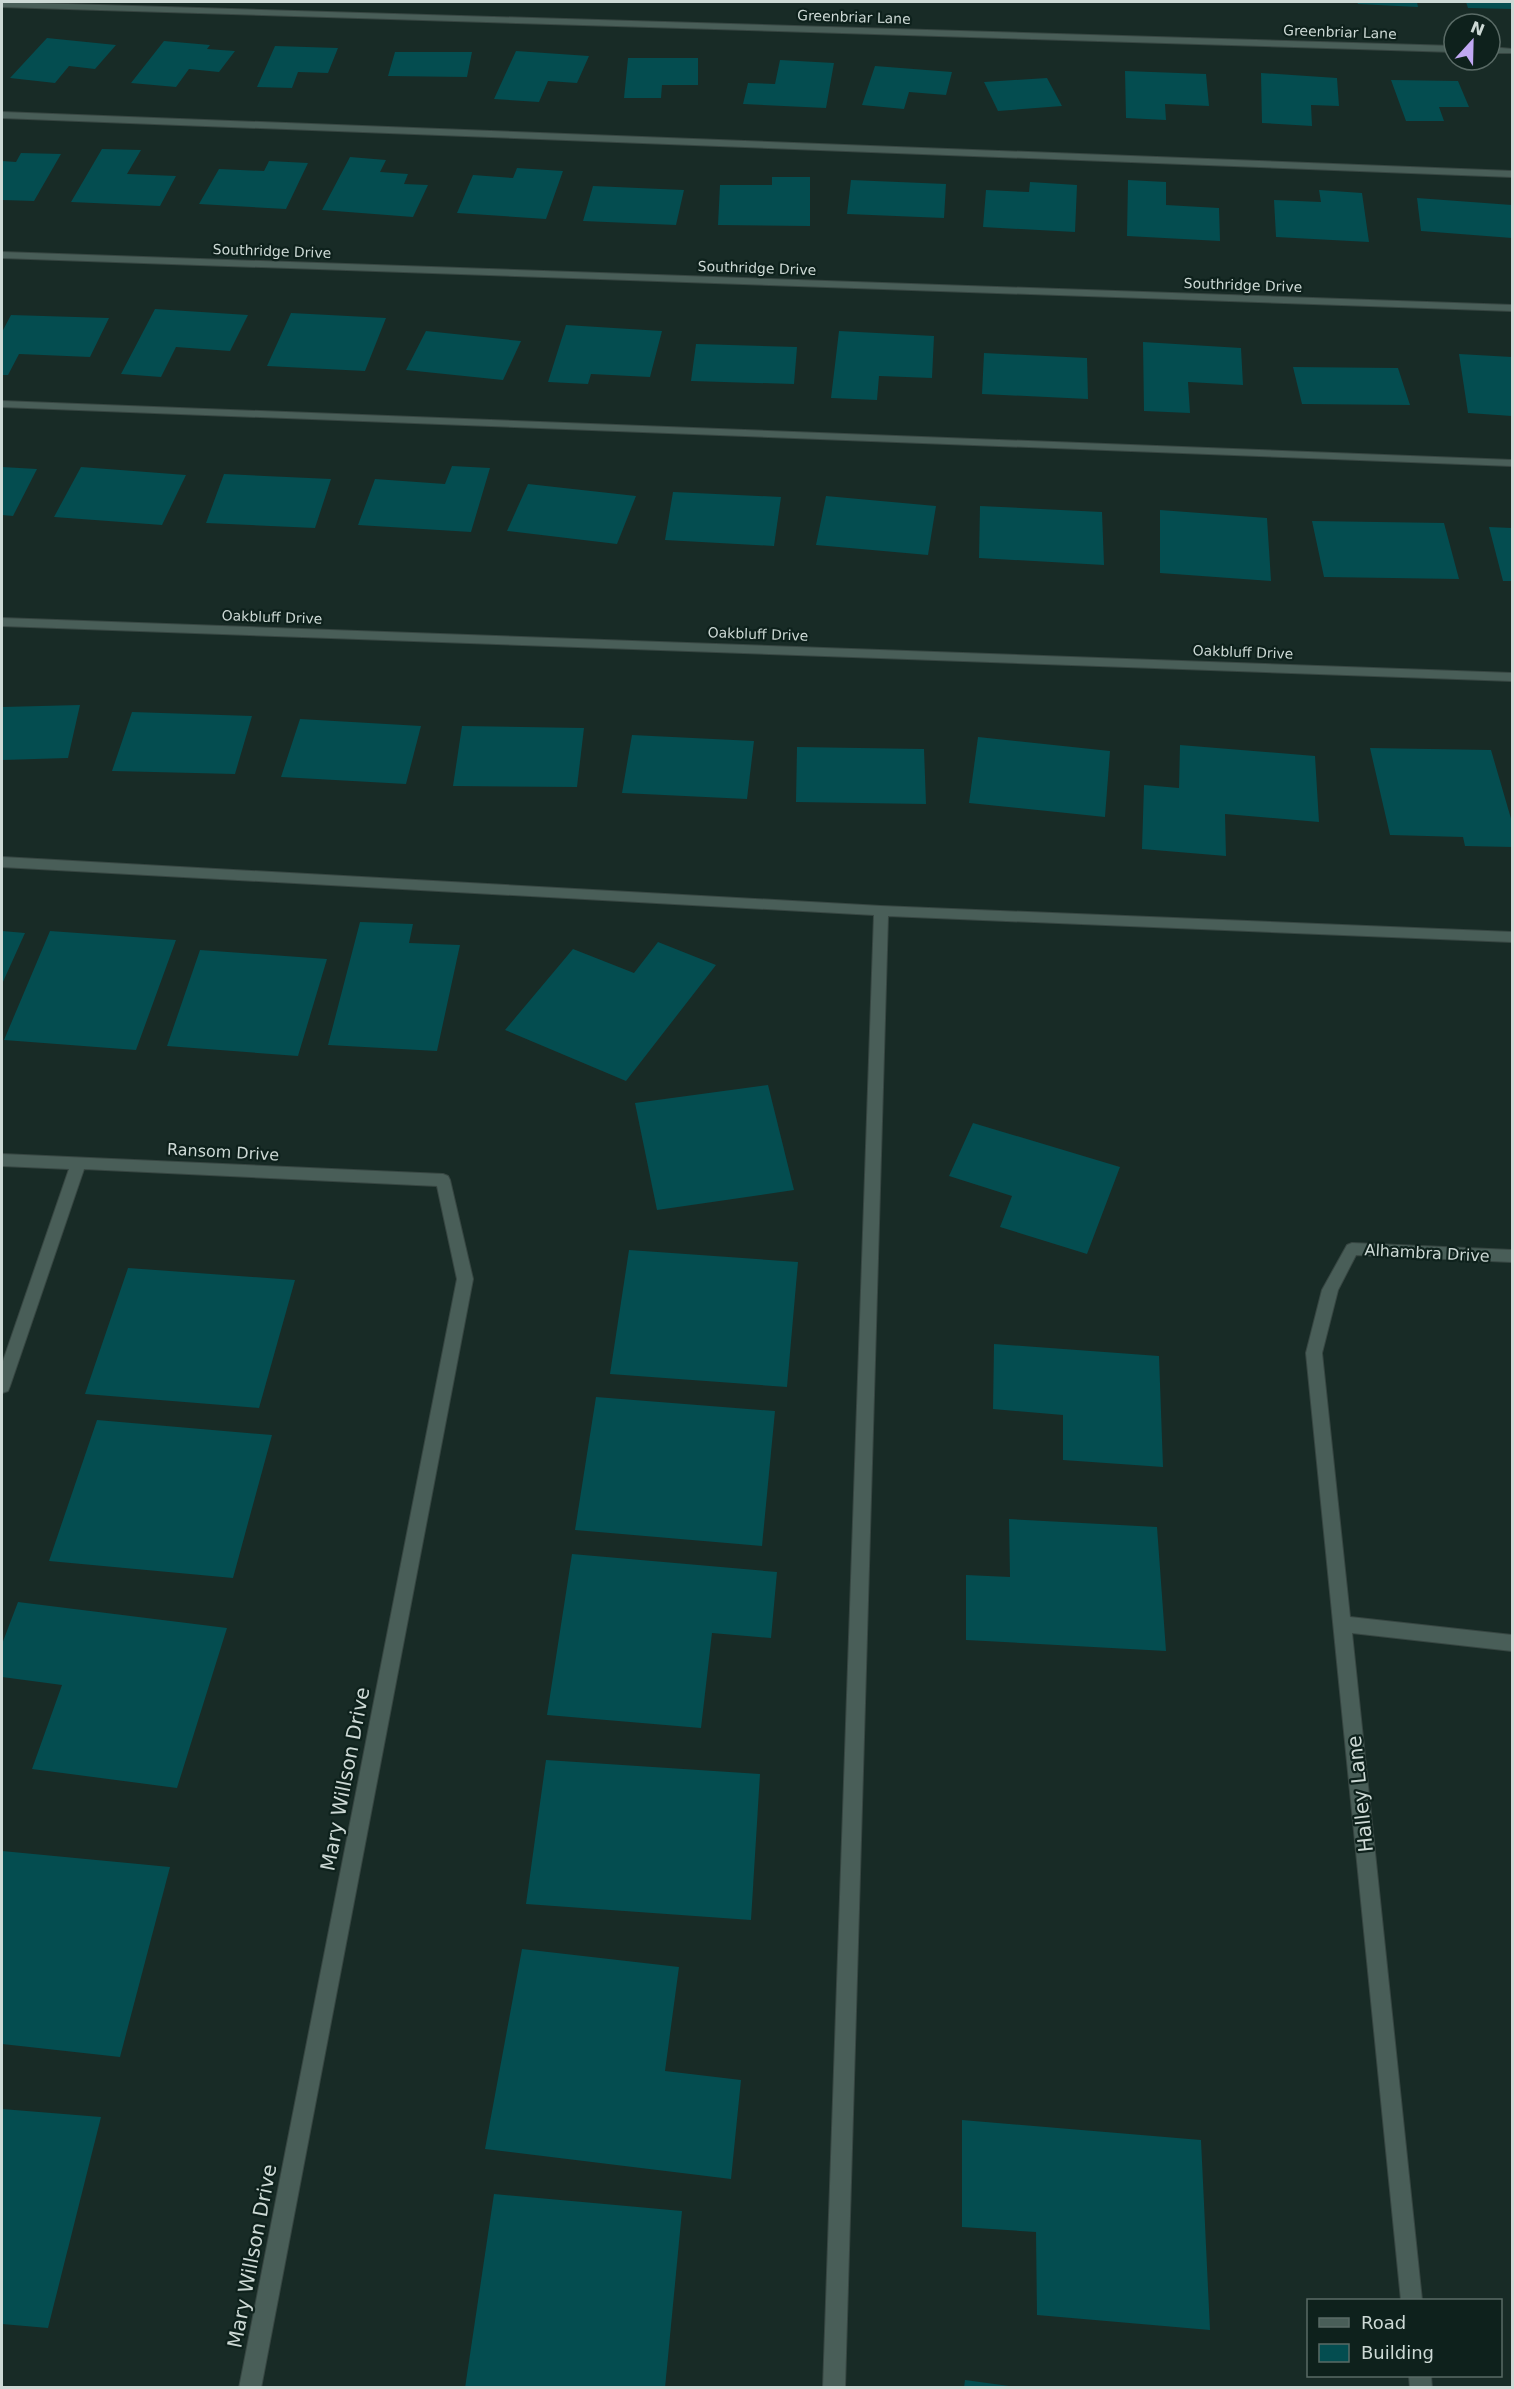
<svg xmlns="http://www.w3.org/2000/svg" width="1514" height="2389" font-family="'DejaVu Sans',sans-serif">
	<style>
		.building { fill: #044d50 }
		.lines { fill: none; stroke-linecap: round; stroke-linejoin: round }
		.minor-casing { stroke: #374642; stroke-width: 2 }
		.minor { fill: #495e58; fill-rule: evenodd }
		.labels { text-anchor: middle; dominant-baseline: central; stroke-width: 4.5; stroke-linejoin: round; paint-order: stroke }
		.far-street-label { font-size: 14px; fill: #cdd9d5; stroke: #0e211c }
		.street-label { font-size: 16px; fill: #cdd9d5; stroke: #0e211c }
		.near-street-label { font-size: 20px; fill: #cdd9d5; stroke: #0e211c }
	</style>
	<rect width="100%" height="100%" fill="#182b26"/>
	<!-- building -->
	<g class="building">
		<polygon points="1357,2 1417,2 1418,7 1358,4"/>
		<polygon points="1466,2 1512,2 1512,9 1468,8"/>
		<polygon points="47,38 116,45 95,69 69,66 55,83 10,78"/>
		<polygon points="164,41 210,45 207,49 235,51 219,72 189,69 176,87 131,83"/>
		<polygon points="275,46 338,48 328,73 298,72 292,88 257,87"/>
		<polygon points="516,51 589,56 577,83 548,81 539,102 494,99"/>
		<polygon points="395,52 472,52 467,77 388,76"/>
		<polygon points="628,58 698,58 698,85 662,85 661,98 624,98"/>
		<polygon points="780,60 834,63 826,108 743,104 748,83 775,84"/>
		<polygon points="875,66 952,72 946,95 909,92 904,109 862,105"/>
		<polygon points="1125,71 1206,74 1209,106 1165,104 1166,120 1126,118"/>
		<polygon points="1261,73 1337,78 1339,106 1311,105 1312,126 1262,123"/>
		<polygon points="1047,78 1062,106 998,111 984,82"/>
		<polygon points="1391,80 1458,81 1469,107 1439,107 1444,121 1406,121"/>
		<polygon points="102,149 141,150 127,174 176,176 160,206 71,202"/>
		<polygon points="21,153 61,154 34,201 2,200 2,161 16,162"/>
		<polygon points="350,157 386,160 380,172 408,174 404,184 428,185 413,217 322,210"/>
		<polygon points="269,161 308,163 286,209 199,204 219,169 264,171"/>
		<polygon points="517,168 563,171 546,219 457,213 473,175 513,178"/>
		<polygon points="772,177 810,177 810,226 718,225 720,185 772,185"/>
		<polygon points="851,180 946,184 944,218 847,214"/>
		<polygon points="1128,180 1166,182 1166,205 1219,208 1220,241 1127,236"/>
		<polygon points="1030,182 1077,185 1075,232 983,227 986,190 1029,192"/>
		<polygon points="593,186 684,190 676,225 583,221"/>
		<polygon points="1319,190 1362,193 1369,242 1276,237 1274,200 1321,202"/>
		<polygon points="1417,198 1512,205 1512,238 1421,231"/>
		<polygon points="155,309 248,315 230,351 176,347 161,377 121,374"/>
		<polygon points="291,313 386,318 365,371 267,366"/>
		<polygon points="11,315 109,318 90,357 19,354 8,375 2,375 2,332"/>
		<polygon points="566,325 662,331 650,377 591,374 588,384 548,382"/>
		<polygon points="426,331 521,341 503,380 406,370"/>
		<polygon points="839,331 934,336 932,378 879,376 877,400 831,398"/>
		<polygon points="1143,342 1241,348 1243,385 1188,382 1190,413 1144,411"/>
		<polygon points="696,344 797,347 794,384 691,381"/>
		<polygon points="984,353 1087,358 1088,399 982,394"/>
		<polygon points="1459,354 1512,357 1512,416 1468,413"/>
		<polygon points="1293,367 1398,368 1410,405 1302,404"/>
		<polygon points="452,466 490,468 471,532 358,525 375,479 445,484"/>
		<polygon points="2,467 37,469 13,516 2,515"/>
		<polygon points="81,467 186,475 162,525 54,517"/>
		<polygon points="224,474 331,479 315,528 206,523"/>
		<polygon points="528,484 636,496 617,544 507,531"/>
		<polygon points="673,492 781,497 774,546 665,540"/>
		<polygon points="826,496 936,506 928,555 816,545"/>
		<polygon points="980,506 1102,512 1104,565 979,558"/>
		<polygon points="1160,510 1267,518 1271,581 1160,573"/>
		<polygon points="1312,521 1444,523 1459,579 1324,577"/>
		<polygon points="1489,527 1512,528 1512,581 1503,581"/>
		<polygon points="80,705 68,758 2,760 2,707"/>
		<polygon points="132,712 252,716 235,774 112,771"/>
		<polygon points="300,719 421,726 406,784 281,777"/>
		<polygon points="462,726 584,728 577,787 453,786"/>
		<polygon points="632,735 754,741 747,799 622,793"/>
		<polygon points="978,737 1110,751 1105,817 969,803"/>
		<polygon points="1180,745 1315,756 1319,822 1225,814 1226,856 1142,849 1144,785 1179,788"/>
		<polygon points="797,747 924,749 926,804 796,802"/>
		<polygon points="1370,748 1491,750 1512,822 1512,847 1465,846 1463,837 1390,835"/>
		<polygon points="360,922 413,924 409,943 460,945 437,1051 328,1045"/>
		<polygon points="2,931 25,933 2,984"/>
		<polygon points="50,931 176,940 136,1050 4,1040"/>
		<polygon points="658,942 716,965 626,1081 505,1030 573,949 634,973"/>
		<polygon points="200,950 327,959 298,1056 167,1046"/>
		<polygon points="768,1085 794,1190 657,1210 635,1103"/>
		<polygon points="973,1123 1120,1167 1087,1254 1000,1227 1012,1196 949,1176"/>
		<polygon points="629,1250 798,1262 787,1387 610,1374"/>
		<polygon points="128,1268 295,1280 259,1408 85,1394"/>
		<polygon points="994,1344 1159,1356 1163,1467 1063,1460 1063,1415 993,1409"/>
		<polygon points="596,1397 775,1411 762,1546 575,1530"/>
		<polygon points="97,1420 272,1435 233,1578 49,1561"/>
		<polygon points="1009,1519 1157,1527 1166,1651 966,1640 966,1575 1010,1577"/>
		<polygon points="572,1554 777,1572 771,1638 712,1633 701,1728 547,1715"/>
		<polygon points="18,1602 227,1628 177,1788 32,1769 62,1685 2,1677 2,1644"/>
		<polygon points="546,1760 760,1774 751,1920 526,1904"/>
		<polygon points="2,1851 170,1867 120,2057 2,2044"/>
		<polygon points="522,1949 679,1967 665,2071 741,2080 731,2179 485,2149"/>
		<polygon points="2,2109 101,2117 48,2328 2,2324"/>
		<polygon points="962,2120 1201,2140 1210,2330 1037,2315 1036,2232 962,2227"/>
		<polygon points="494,2194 682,2211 665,2388 465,2388"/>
		<polygon points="965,2380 1009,2386 1009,2388 964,2388"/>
	</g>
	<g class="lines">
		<defs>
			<g id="minor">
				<polygon points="2,2 1454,46 1454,52 2,7"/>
				<polygon points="1490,47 1512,49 1512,53 1490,53"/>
				<polygon points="2,112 1512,171 1512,177 2,118"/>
				<polygon points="2,252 1512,305 1512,311 2,258"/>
				<polygon points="2,401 1512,460 1512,466 2,407"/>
				<polygon points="2,618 1512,673 1512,681 2,626"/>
				<polygon points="2,857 881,906 1512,932 1512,942 888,916 845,2388 823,2388 874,915 2,867"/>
				<polygon points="2,1154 443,1174 448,1176 450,1180 473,1279 261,2388 239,2388 457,1279 437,1186 84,1169 10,1386 8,1391 2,1393 2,1364 69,1169 2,1166"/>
				<polygon points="1352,1243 1512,1250 1512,1262 1356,1255 1338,1290 1322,1353 1350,1617 1512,1635 1512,1651 1352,1633 1422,2300 1401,2300 1306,1353 1322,1290 1347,1245"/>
				<polygon points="1409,2376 1431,2376 1432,2388 1410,2388"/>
			</g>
		</defs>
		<!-- minor casing -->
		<use href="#minor" class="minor-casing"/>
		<!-- minor -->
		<use href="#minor" class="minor"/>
	</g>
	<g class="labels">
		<!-- far-street labels -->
		<g class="far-street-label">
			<text transform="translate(854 17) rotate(2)">Greenbriar Lane</text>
			<text transform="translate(1340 32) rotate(2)">Greenbriar Lane</text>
			<text transform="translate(272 251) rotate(2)">Southridge Drive</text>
			<text transform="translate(757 268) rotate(2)">Southridge Drive</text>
			<text transform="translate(1243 285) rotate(2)">Southridge Drive</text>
			<text transform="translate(272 617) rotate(2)">Oakbluff Drive</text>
			<text transform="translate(758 634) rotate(2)">Oakbluff Drive</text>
			<text transform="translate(1243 652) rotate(2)">Oakbluff Drive</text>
		</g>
		<!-- street labels -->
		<g class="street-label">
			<text transform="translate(223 1152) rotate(3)">Ransom Drive</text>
			<text transform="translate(1427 1253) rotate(3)">Alhambra Drive</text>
		</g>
		<!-- near-street labels -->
		<g class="near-street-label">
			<text transform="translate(345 1779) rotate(-79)">Mary Willson Drive</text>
			<text transform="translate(1360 1794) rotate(-96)">Halley Lane</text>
			<text transform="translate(252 2256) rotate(-79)">Mary Willson Drive</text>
		</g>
	</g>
	<!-- border -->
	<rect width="1514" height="2389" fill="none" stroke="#cdd9d5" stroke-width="6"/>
	<!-- legend -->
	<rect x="1307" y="2299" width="195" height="78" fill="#0e211c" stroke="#5a6b66" stroke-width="1.5"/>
	<rect x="1319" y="2318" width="30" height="9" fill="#495e58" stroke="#5a6b66" stroke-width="1.5"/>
	<text x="1361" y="2329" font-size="18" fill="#cdd9d5">Road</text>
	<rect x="1319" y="2344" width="30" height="18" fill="#044d50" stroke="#5a6b66" stroke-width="1.5"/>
	<text x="1361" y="2359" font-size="18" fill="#cdd9d5">Building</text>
	<!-- north arrow -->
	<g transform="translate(1472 42) rotate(22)"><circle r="28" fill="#0e211c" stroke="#5a6b66" stroke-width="1.5"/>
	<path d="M0-4.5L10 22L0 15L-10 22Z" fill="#c1a8f3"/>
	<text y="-9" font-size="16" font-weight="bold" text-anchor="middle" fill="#cdd9d5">N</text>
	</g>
</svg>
